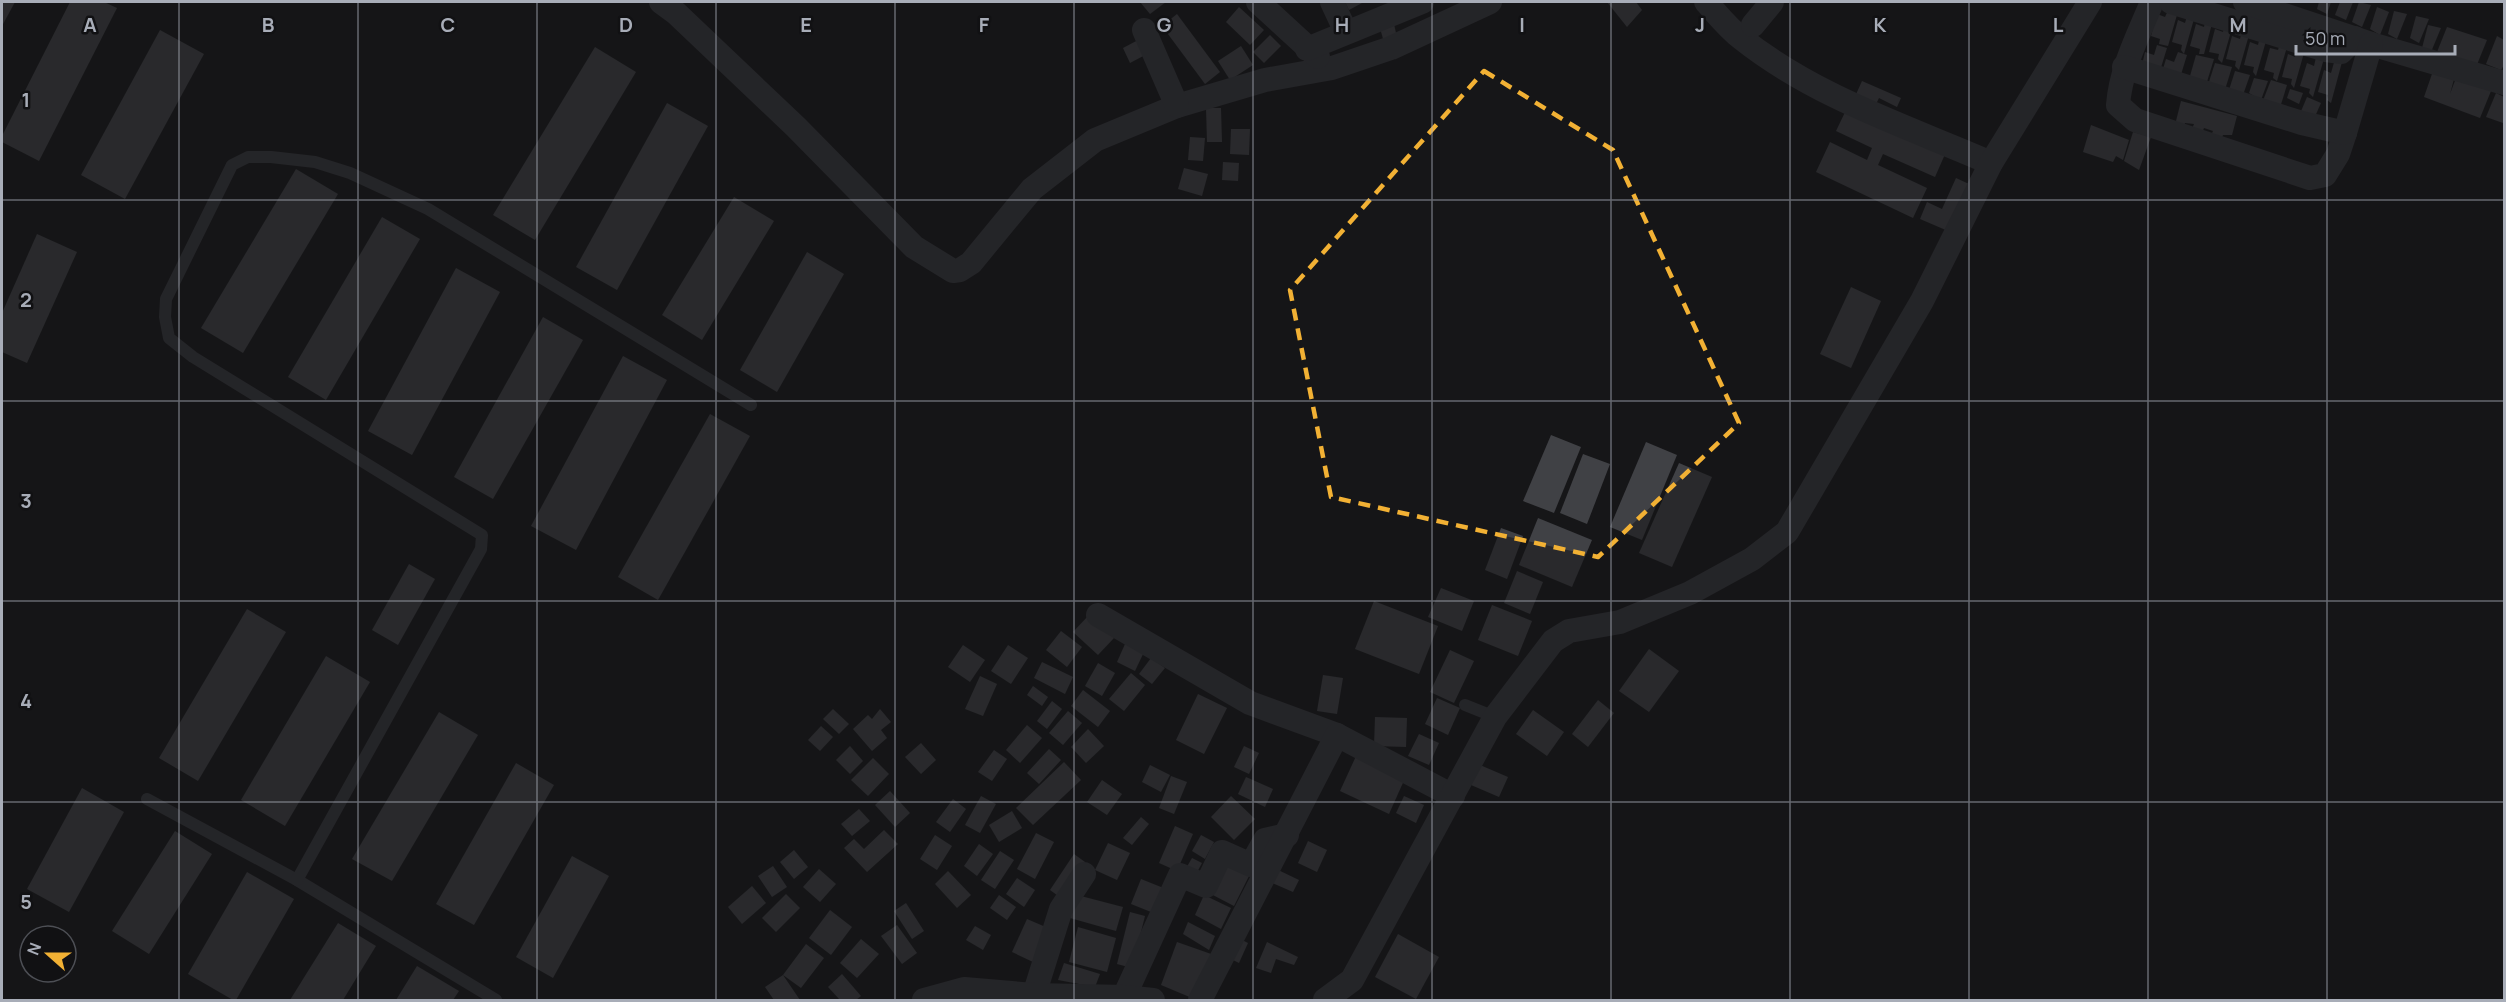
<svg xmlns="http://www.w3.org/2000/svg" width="2506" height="1002" font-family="Manrope,sans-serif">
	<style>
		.building { fill: #404145 }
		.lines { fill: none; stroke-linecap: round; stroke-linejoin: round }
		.lane { stroke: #37383d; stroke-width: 12 }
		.street { stroke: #37383d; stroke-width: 24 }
		.marked { fill: none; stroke: #f2b134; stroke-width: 4.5; stroke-dasharray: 12 8; stroke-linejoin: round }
		.grid { fill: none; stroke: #a8adb8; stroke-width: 1.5; stroke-opacity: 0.55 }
		.grid-label { font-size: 20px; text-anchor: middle; font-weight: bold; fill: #a8adb8; stroke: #111113; stroke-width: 5; stroke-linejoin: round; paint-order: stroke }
	</style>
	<rect width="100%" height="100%" fill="#161618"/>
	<!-- building -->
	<g class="building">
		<polygon points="2,2 15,2 2,26"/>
		<polygon points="70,2 104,2 117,8 39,161 2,142 2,136"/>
		<polygon points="1140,2 1166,2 1150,14"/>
		<polygon points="1345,2 1361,2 1362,3 1349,10"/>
		<polygon points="1607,2 1636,2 1642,10 1627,27"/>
		<polygon points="2319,2 2331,2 2327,14 2317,9"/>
		<polygon points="2340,2 2353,2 2346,20 2335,15"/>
		<polygon points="2359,2 2371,5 2362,27 2352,22"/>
		<polygon points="2171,4 2179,8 2168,46 2159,44 2160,39 2151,36 2157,14 2165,17"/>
		<polygon points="1239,7 1264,30 1250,45 1226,22"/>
		<polygon points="2377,7 2389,12 2380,35 2370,29"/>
		<polygon points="2189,9 2196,12 2184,54 2181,50 2182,45 2172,42 2178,20 2185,23"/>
		<polygon points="2394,11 2407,14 2397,39 2388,34"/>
		<polygon points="2207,13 2214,16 2204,54 2199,54 2200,49 2190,46 2196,24 2204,27"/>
		<polygon points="1177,14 1220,72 1205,84 1162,26"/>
		<polygon points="2416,16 2429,19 2419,43 2410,38"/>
		<polygon points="2226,19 2234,21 2222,63 2218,59 2219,54 2209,52 2215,29 2223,32"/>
		<polygon points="1394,24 1398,42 1385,46 1380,28"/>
		<polygon points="2428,25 2441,28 2431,52 2422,48"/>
		<polygon points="2243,26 2251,28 2239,70 2235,66 2236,61 2226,59 2232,36 2240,39"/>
		<polygon points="2447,27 2487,40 2476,67 2437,52"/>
		<polygon points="160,30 204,54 125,199 81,175"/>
		<polygon points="2261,32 2268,34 2256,76 2253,72 2254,67 2244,65 2250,42 2258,45"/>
		<polygon points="1270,35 1281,46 1264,63 1253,52"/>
		<polygon points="2497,36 2504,40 2504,65 2501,70 2486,64"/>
		<polygon points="2282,37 2289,40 2277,81 2273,78 2274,73 2264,70 2270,48 2278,50"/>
		<polygon points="1140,39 1147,54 1130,63 1123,48"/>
		<polygon points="2299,44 2306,46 2294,88 2291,84 2292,79 2282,77 2288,54 2295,57"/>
		<polygon points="2157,45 2167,48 2159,74 2142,65 2145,52 2154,55"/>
		<polygon points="1241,46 1253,65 1230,80 1218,61"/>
		<polygon points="595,47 636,72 535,240 493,215"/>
		<polygon points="2178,52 2187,55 2179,81 2162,72 2166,59 2174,62"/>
		<polygon points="2317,53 2325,55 2313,97 2309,93 2310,89 2300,86 2307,63 2314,66"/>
		<polygon points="2196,55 2214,59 2206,85 2188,83"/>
		<polygon points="2335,59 2342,62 2331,103 2327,100 2328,95 2318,92 2324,70 2331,73"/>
		<polygon points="2215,63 2232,67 2224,93 2207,88"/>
		<polygon points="2235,71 2250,75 2243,95 2229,90"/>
		<polygon points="2433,71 2454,79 2450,94 2456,78 2491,91 2480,118 2424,97"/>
		<polygon points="2254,78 2268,81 2261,100 2249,93"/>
		<polygon points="2271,80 2287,85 2279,111 2262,103"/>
		<polygon points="1862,81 1901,98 1897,107 1879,98 1873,110 1853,101"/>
		<polygon points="2290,89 2303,93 2299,104 2287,98"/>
		<polygon points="2496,93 2504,97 2503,123 2486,117"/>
		<polygon points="2307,97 2321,103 2313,121 2299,116"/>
		<polygon points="2181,101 2237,116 2232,135 2223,135 2219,145 2208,142 2213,131 2204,128 2200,138 2189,136 2194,124 2185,123 2182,131 2174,129"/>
		<polygon points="667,103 708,126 617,290 576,267"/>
		<polygon points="1848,106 1946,152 1935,177 1883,154 1878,165 1927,188 1913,218 1816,172 1830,142 1867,160 1872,148 1836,131"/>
		<polygon points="1206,108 1221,108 1222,142 1207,142"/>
		<polygon points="2091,125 2129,140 2123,160 2116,156 2113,162 2083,152"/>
		<polygon points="1231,129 1250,129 1249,155 1230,154"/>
		<polygon points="2133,132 2151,137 2139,170 2124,161"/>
		<polygon points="1190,137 1205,138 1203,161 1188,160"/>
		<polygon points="1223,162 1239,163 1238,181 1222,180"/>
		<polygon points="1184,168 1208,174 1202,196 1178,189"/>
		<polygon points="296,169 338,194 243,353 201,328"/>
		<polygon points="1956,178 1969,184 1948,231 1920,219 1927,202 1942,209"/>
		<polygon points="734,197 774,221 702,340 662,315"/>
		<polygon points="382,217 420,239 326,400 288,377"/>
		<polygon points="37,234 77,252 27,363 2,352 2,313"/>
		<polygon points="807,252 844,274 777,392 740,370"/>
		<polygon points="456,268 500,292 412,455 368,431"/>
		<polygon points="1851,287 1881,301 1851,368 1820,354"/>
		<polygon points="543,317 583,340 493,499 454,477"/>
		<polygon points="623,356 667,380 576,550 531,526"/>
		<polygon points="710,414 750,436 658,600 618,577"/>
		<polygon points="1551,435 1581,447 1554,513 1523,501"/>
		<polygon points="1646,442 1677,455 1642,540 1610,527"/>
		<polygon points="1583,454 1610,464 1587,524 1560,513"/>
		<polygon points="1679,463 1712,477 1672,567 1639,553"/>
		<polygon points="1538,518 1592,540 1572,587 1519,565"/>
		<polygon points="1501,528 1523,536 1507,579 1485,570"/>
		<polygon points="409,564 435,579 398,645 372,630"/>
		<polygon points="1517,571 1543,582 1530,614 1504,603"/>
		<polygon points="1441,588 1474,601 1462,631 1428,617"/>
		<polygon points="1374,601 1438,626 1419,674 1355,649"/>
		<polygon points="1492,605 1532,621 1518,656 1478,640"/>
		<polygon points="247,609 286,632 198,781 159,758"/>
		<polygon points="1089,615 1114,638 1098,655 1073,632"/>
		<polygon points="1061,631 1082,647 1067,667 1046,650"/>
		<polygon points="1125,644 1144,652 1135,671 1117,662"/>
		<polygon points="963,645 985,660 970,682 948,667"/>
		<polygon points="1008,645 1028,658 1011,684 991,671"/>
		<polygon points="1649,649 1679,671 1649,712 1619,691"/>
		<polygon points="1450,650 1474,661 1454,703 1430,692"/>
		<polygon points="326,656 370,682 285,826 241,800"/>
		<polygon points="1151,658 1165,668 1152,684 1139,674"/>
		<polygon points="1042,662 1073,677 1065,694 1034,678"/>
		<polygon points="1098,663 1115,673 1102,696 1085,686"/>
		<polygon points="1131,673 1145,685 1124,711 1109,699"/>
		<polygon points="1323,675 1343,678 1337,714 1317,711"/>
		<polygon points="980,676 997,684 983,716 965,709"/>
		<polygon points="1033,686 1048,697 1042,706 1027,695"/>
		<polygon points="1083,690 1110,711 1098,727 1071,706"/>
		<polygon points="1198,694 1227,708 1204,754 1176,740"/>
		<polygon points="1437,698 1460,708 1448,735 1425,724"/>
		<polygon points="1598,700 1614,713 1588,747 1572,734"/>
		<polygon points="1052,701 1062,709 1047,729 1037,721"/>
		<polygon points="833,709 849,724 839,734 823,719"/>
		<polygon points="880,709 891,722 881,730 887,738 872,751 853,729 868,715 872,719"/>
		<polygon points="1533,710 1564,732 1547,756 1516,734"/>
		<polygon points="1068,711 1082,723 1063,745 1049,733"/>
		<polygon points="439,712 478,735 392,881 352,859"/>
		<polygon points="1375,717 1407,718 1406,747 1374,746"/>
		<polygon points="1027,725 1042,738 1020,763 1006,750"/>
		<polygon points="821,726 833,737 820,751 808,740"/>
		<polygon points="1088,729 1104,746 1086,763 1071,747"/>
		<polygon points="1419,734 1439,743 1429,765 1408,756"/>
		<polygon points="921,743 936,760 921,774 905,757"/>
		<polygon points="850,746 863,761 850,774 836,760"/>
		<polygon points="1244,746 1259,753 1249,774 1234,767"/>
		<polygon points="1049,749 1061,760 1039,784 1027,773"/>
		<polygon points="994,750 1007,759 992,781 978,772"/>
		<polygon points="1357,754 1406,776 1389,814 1340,791"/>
		<polygon points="873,758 889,774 868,796 851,780"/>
		<polygon points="1064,762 1081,780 1033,825 1016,808"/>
		<polygon points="516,763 554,785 474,925 436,904"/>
		<polygon points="1150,765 1170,775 1161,792 1142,782"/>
		<polygon points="1480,765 1508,777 1499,797 1471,785"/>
		<polygon points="1171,776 1187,782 1174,814 1159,808"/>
		<polygon points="1246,777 1273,789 1265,807 1238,794"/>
		<polygon points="1102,780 1122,794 1107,815 1087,802"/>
		<polygon points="82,788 124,812 69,912 27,889"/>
		<polygon points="890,791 910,813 895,827 875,805"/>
		<polygon points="981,796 996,804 980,833 965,825"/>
		<polygon points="1231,796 1255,819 1234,840 1211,817"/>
		<polygon points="1404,796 1424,805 1416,823 1396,813"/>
		<polygon points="953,799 966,809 950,832 936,822"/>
		<polygon points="859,809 870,821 852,836 841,824"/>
		<polygon points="1012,811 1022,828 999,842 989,825"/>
		<polygon points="1141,817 1149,824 1132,845 1123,838"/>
		<polygon points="1175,826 1193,834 1177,871 1159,863"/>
		<polygon points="884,830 898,844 867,872 844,848 854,839 864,849"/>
		<polygon points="175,831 212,854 149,954 112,931"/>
		<polygon points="1036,833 1054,842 1035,879 1017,869"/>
		<polygon points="935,835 952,846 937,870 920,859"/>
		<polygon points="1201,835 1214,842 1205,859 1192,851"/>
		<polygon points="1308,841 1327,850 1317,872 1298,863"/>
		<polygon points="1108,843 1130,853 1117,880 1095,870"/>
		<polygon points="979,844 993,854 977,876 964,866"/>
		<polygon points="794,850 808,867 794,879 780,862"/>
		<polygon points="1000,851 1014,860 995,889 981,880"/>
		<polygon points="1074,854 1085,862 1061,898 1050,890"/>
		<polygon points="572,856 609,876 553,978 516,957"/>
		<polygon points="1192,858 1202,863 1195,876 1185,870"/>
		<polygon points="1224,863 1249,876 1234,906 1209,893"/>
		<polygon points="773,866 787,887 772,897 758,876"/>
		<polygon points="1274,868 1299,880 1293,892 1268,881"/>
		<polygon points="819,869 836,884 820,902 803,887"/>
		<polygon points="948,871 971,895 957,908 935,884"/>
		<polygon points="247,872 294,899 236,1000 233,1000 188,974"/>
		<polygon points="1017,878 1035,890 1024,907 1006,894"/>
		<polygon points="1141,879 1166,889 1156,914 1131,904"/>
		<polygon points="752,886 766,903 742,924 728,907"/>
		<polygon points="786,894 800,908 776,932 762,918"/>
		<polygon points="999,895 1016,907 1007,920 990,908"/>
		<polygon points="1077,895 1123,907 1116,931 1070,918"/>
		<polygon points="1204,895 1231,908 1221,929 1195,915"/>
		<polygon points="906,903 924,931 912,939 894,911"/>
		<polygon points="830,910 852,927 831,955 809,938"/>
		<polygon points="1130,912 1145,916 1132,968 1117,964"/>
		<polygon points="1027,919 1048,928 1033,962 1012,952"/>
		<polygon points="1188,922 1215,936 1209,950 1183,934"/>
		<polygon points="338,923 376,946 343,1000 290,1000"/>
		<polygon points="897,925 917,953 902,964 881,936"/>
		<polygon points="975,926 991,935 983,950 966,940"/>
		<polygon points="1078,927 1116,938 1107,972 1069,962"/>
		<polygon points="1398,934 1439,957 1416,999 1375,977"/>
		<polygon points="1236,937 1248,943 1239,963 1227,957"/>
		<polygon points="861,939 879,954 857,978 840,963"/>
		<polygon points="1177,942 1214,955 1192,998 1161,985"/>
		<polygon points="1267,942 1298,957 1294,965 1276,959 1271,973 1256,968"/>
		<polygon points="806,944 824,958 801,988 783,975 800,1000 774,1000 765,987 783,975"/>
		<polygon points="1064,963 1100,974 1095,987 1058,980"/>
		<polygon points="417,966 459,991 453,1000 396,1000"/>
		<polygon points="842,974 861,996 856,1000 840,1000 828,987"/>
	</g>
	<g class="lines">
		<!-- lane -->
		<g class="lane">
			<polyline points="1465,705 1495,717"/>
			<polyline points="147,799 297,880 496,1000"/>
			<polyline points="297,880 481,549 482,535 193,357 169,338 165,317 166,299 232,165 248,157 271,157 315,162 350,173 428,209 751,405"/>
		</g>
		<!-- street -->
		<g class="street">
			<polyline points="661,2 676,13 796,127 914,247 953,271 960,270 971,263 1032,189 1095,140 1177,106 1265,80 1332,68 1391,48 1490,2"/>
			<polyline points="1258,2 1318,57"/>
			<polyline points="1332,2 1346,32"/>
			<path d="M1706 2C1717 14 1728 28 1741 38 1815 97 1906 126 1991 163"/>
			<path d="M2152 2C2138 36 2121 68 2118 105L2135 120 2310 178 2325 175 2338 154 2345 133"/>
			<polyline points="2171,2 2326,50 2341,52 2355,38"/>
			<polyline points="2245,2 2371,44 2504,83"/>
			<polyline points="1753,25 1772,2"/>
			<polyline points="1144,30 1177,106"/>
			<polyline points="1307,49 1422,2"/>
			<polyline points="2124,67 2302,123 2345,133 2371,44"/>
			<polyline points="1098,615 1250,703 1337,735"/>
			<polyline points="1034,995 1061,909 1084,874"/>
			<polyline points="1124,997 1180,875 1206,886 1222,852 1251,865 1265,840 1287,835"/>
			<polyline points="924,1000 964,989 1034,995 1124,997 1153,1000"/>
			<polyline points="1200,1000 1337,735 1453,796"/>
			<polyline points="1325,1000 1352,980 1495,717 1553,641 1569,631 1620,622 1690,593 1752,559 1787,532 1922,301 1991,163 2090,2"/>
		</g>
	</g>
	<!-- marked area -->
	<path d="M0 0H2506V1002H0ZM1484 71 1613 150 1739 423 1598 557 1331 497 1290 290Z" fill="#161618" fill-opacity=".55" fill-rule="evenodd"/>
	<path class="marked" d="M1484 71 1613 150 1739 423 1598 557 1331 497 1290 290Z"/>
	<!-- grid -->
	<path class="grid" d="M179 2V1000M358 2V1000M537 2V1000M716 2V1000M895 2V1000M1074 2V1000M1253 2V1000M1432 2V1000M1611 2V1000M1790 2V1000M1969 2V1000M2148 2V1000M2327 2V1000M2 200H2504M2 401H2504M2 601H2504M2 802H2504"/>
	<g class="grid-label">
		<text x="90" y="32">A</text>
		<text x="268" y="32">B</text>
		<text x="448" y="32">C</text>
		<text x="626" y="32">D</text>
		<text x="806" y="32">E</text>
		<text x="984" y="32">F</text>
		<text x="1164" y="32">G</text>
		<text x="1342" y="32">H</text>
		<text x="1522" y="32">I</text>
		<text x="1700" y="32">J</text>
		<text x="1880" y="32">K</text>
		<text x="2058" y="32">L</text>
		<text x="2238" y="32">M</text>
		<text x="26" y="107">1</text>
		<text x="26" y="307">2</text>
		<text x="26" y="508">3</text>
		<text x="26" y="708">4</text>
		<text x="26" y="909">5</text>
	</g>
	<!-- border -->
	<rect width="2506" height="1002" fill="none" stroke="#a8adb8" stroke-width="6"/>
	<!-- north arrow -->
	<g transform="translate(48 954) rotate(291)"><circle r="28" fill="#111113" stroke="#4d4f55" stroke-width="1.5"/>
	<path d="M0-4.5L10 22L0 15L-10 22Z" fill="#f2b134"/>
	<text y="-9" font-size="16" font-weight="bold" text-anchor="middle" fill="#a8adb8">N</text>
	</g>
	<!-- scale -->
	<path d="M2296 45v9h159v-9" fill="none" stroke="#a8adb8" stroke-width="3"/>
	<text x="2305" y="45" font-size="18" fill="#a8adb8" stroke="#111113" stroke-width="4.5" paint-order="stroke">50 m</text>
</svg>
